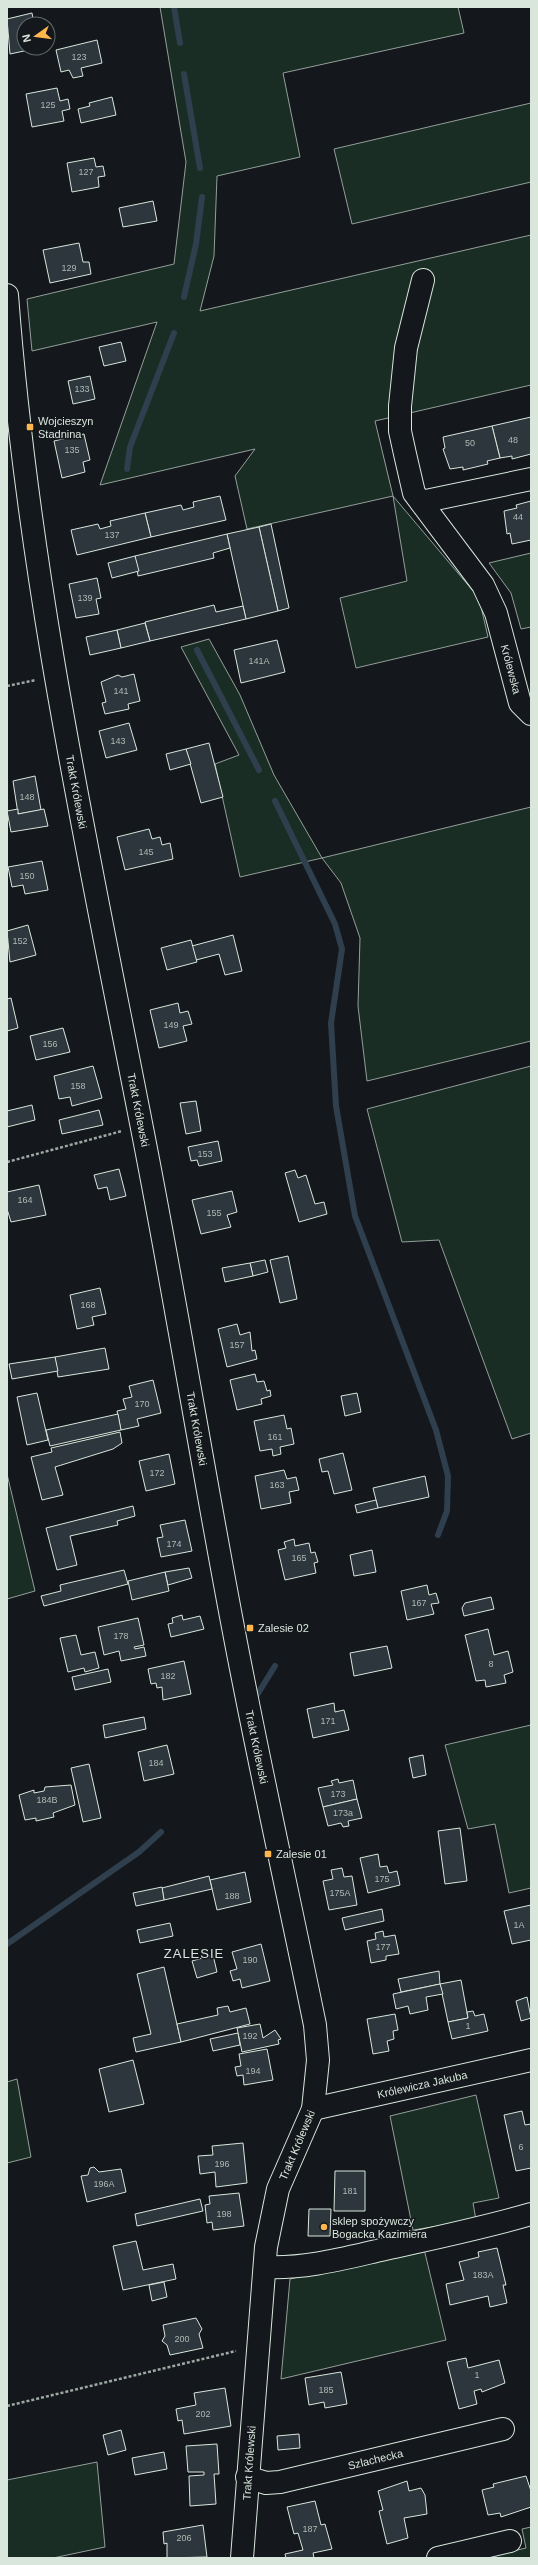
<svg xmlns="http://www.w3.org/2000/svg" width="538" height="2565" font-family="Arial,sans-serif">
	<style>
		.green { fill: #1a2d24; stroke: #939e99 }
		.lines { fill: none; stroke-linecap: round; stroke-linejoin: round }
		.stream { stroke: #2f3f4d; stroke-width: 6 }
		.building { fill: #2c363c; stroke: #d8e6dc }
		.minor-casing { stroke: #d8e6dc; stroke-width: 24 }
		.path { stroke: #9da8a2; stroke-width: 2.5; stroke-dasharray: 3 2; stroke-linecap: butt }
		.minor { stroke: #14181c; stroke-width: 22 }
		.poi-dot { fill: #ffb74d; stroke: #14181c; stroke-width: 1.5 }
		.labels { text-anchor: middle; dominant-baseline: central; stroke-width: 3; stroke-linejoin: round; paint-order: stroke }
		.number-label { font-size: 9px; fill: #adbab4 }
		.poi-label { font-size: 11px; fill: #d8e6dc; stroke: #14181c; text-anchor: start }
		.street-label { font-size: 11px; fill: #d8e6dc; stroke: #14181c }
		.quarter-label { font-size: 13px; letter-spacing: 1px; fill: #d8e6dc; stroke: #14181c }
	</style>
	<rect width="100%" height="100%" fill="#14181c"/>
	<!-- green -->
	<g class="green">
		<polygon points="160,7 458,7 464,33 283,73 300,157 217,176 214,256 200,311 531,235 531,385 375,421 393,496 479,598 488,637 356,668 340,598 407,581 393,496 247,529 235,476 255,449 100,485 157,322 32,351 27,299 174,264 186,162"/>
		<polygon points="531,103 531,182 352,224 334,149"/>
		<polygon points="531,553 531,627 521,629 511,593 489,563"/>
		<polygon points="209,639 240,695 274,775 322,858 531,807 531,1041 367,1081 358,1006 360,938 341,883 322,858 240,877 215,764 239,755 181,647"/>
		<polygon points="531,1066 531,1433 512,1439 439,1240 402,1242 367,1109"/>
		<polygon points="7,1474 35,1591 7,1599"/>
		<polygon points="531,1725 531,1888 509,1893 495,1824 468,1829 445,1745"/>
		<polygon points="17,2079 31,2157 7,2163 7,2082"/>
		<polygon points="476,2095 499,2198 473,2203 476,2220 413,2230 390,2116"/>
		<polygon points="424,2249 446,2340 281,2379 290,2279"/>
		<polygon points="97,2462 105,2547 53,2558 7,2558 7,2480"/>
		<polygon points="531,2527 531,2558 484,2558 526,2548 522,2529"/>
	</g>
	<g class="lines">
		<!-- stream -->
		<g class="stream">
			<polyline points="174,7 180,43"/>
			<polyline points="184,74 200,168"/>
			<polyline points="184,297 196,244 202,197"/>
			<polyline points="127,469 130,447 174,333"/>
			<polyline points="197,650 259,770"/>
			<polyline points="275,801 335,924 342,949 331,1023 336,1106 355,1216 436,1430 448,1476 447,1511 438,1535"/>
			<polyline points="257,1695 275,1666"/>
			<polyline points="7,1944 139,1852 161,1832"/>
		</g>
	</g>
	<!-- building -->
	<g class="building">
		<polygon points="32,13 34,24 24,24 24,48 38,48 10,54 7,19"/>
		<polygon points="97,40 102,63 81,68 83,76 73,78 69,70 61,72 56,50"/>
		<polygon points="57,88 60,101 68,99 70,109 62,111 64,121 32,127 26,94"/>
		<polygon points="112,97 116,115 81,123 78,109 90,106 89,103"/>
		<polygon points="94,158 96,167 103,166 105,176 98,177 99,187 72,192 67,163"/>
		<polygon points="153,201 157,221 123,227 119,208"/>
		<polygon points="79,243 83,262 89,262 91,274 50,283 43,250"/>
		<polygon points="121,342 126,361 104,366 99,347"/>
		<polygon points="90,376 95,399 73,404 68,381"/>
		<polygon points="531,417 531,454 512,459 512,456 500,458 492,426"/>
		<polygon points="492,426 500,458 487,461 488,464 463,470 463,467 450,469 443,449 445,448 443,437"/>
		<polygon points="84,434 90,460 83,462 85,472 62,478 54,441"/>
		<polygon points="220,496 226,520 151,537 145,513 181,505 183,510 194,507 193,502"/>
		<polygon points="531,501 531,540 512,544 510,533 507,534 504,511 517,508 516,505"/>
		<polygon points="145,513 151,537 77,555 71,530 98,524 100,529 111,526 110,521"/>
		<polygon points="271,524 289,608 278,611 259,527"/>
		<polygon points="259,527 278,611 246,619 227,534"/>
		<polygon points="227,534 230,548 213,553 214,558 138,576 135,556"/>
		<polygon points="135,556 139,571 112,578 108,563"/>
		<polygon points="97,578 101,598 96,599 99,614 76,618 69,584"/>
		<polygon points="214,605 216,612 243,606 246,619 150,641 145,622"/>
		<polygon points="145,623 150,641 121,648 117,630"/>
		<polygon points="117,630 121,648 90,655 86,637"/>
		<polygon points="277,640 285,672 241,683 234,650"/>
		<polygon points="134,674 140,701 128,704 129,709 105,714 102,703 106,702 101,682 118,675 122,677"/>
		<polygon points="129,723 137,750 106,758 99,731"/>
		<polygon points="209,743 223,797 201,803 186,749"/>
		<polygon points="186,749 191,764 170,770 166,754"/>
		<polygon points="35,776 41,810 18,814 13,781"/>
		<polygon points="18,809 18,814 44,809 48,826 11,832 7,811"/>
		<polygon points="149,829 152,839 160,837 162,845 170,843 173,859 125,870 117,837"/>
		<polygon points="42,861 48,890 25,894 23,885 12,887 8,867"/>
		<polygon points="28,925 36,955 10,962 7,931"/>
		<polygon points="233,935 242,971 225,975 219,954 196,960 192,946"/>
		<polygon points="191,940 197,962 167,970 161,948"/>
		<polygon points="11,998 18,1028 7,1031 7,999"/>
		<polygon points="178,1003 180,1013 188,1011 192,1024 183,1026 187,1041 159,1048 150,1010"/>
		<polygon points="63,1028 70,1052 36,1060 30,1036"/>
		<polygon points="93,1066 102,1098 72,1106 70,1097 59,1099 54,1076"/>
		<polygon points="196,1101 201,1131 186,1134 180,1103"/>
		<polygon points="32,1105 35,1120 7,1127 7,1111"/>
		<polygon points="99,1110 103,1125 62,1134 59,1120"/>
		<polygon points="218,1141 222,1161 199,1166 197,1160 191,1161 188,1147"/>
		<polygon points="119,1169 126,1196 110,1200 107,1187 98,1189 94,1175"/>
		<polygon points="295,1170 298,1178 306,1175 315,1204 324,1202 327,1214 299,1222 285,1173"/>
		<polygon points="39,1185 46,1215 11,1222 7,1209 7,1192"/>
		<polygon points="232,1191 237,1212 227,1215 231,1227 201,1234 192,1200"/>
		<polygon points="288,1256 297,1299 280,1303 270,1260"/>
		<polygon points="265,1260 268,1272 253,1276 250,1263"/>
		<polygon points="250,1263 253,1276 225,1282 222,1268"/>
		<polygon points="100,1288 106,1314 92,1317 94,1325 77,1329 70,1295"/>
		<polygon points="237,1324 240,1335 250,1332 252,1351 255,1350 257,1359 227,1367 218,1329"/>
		<polygon points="105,1348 109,1369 58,1377 55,1357"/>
		<polygon points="55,1357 58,1371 12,1379 9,1364"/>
		<polygon points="255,1374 257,1382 264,1381 267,1391 270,1390 271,1396 261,1399 262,1404 237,1410 230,1380"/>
		<polygon points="153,1380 161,1413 137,1419 139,1426 121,1430 117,1411 126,1409 123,1399 132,1397 129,1386"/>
		<polygon points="37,1393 48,1440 27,1445 17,1397"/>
		<polygon points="357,1393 361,1412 345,1416 341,1396"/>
		<polygon points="118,1414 121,1430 50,1446 46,1430"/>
		<polygon points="284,1415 287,1429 291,1428 294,1444 280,1447 281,1454 273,1456 272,1449 260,1451 254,1421"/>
		<polygon points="120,1432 122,1443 113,1449 55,1467 63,1495 42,1500 31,1457 52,1452 51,1448"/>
		<polygon points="343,1453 352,1490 334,1494 328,1471 322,1472 319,1459"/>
		<polygon points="169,1454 175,1484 146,1491 139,1461"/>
		<polygon points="284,1470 287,1479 296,1477 299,1490 289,1492 291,1503 261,1509 255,1476"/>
		<polygon points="425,1476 429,1497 378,1508 373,1488"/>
		<polygon points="376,1500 378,1508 357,1513 355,1505"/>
		<polygon points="133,1506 135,1516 117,1521 118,1525 70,1536 77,1565 57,1570 46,1528"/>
		<polygon points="185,1520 192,1551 161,1557 157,1538 163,1537 160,1525"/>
		<polygon points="294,1539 295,1546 309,1543 311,1553 315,1552 318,1562 314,1563 316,1573 285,1580 278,1550 286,1548 284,1542"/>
		<polygon points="372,1550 376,1572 354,1576 350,1555"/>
		<polygon points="189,1568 192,1578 168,1585 165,1572"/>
		<polygon points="124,1570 128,1584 44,1606 41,1596 61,1591 60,1585"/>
		<polygon points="165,1572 169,1591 132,1600 128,1581"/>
		<polygon points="427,1585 429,1595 436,1593 439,1603 431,1604 434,1614 407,1620 401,1591"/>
		<polygon points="491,1597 494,1609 464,1616 462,1608 465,1603"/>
		<polygon points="182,1615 183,1620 200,1616 204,1629 171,1637 168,1624 173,1623 172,1618"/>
		<polygon points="138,1618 144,1645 134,1647 135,1649 144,1647 146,1656 121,1661 119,1651 104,1655 98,1627"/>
		<polygon points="488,1629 494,1655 508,1651 513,1672 504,1675 506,1683 486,1687 485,1680 476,1681 465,1635"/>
		<polygon points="76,1635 81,1655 95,1652 99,1668 85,1672 84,1668 68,1672 60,1638"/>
		<polygon points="387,1646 392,1668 354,1676 350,1653"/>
		<polygon points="184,1661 191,1694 163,1700 162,1687 157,1688 156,1683 151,1684 148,1669"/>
		<polygon points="108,1669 111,1682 75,1690 72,1677"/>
		<polygon points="334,1703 335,1712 344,1710 349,1730 313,1738 307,1709"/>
		<polygon points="144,1717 146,1729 105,1738 103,1725"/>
		<polygon points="167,1745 174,1774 144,1781 138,1752"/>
		<polygon points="423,1755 426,1775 413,1778 409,1758"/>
		<polygon points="89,1764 101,1818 83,1822 71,1768"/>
		<polygon points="338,1779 339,1783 353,1780 357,1799 323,1807 318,1788 333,1785 331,1781"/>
		<polygon points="71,1785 75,1805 53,1813 54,1817 36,1821 36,1818 25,1820 19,1795 34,1790 34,1793 44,1791 45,1787"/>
		<polygon points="357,1799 362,1818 348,1821 349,1826 343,1827 341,1823 328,1826 323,1807"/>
		<polygon points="460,1828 467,1881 445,1884 438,1831"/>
		<polygon points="378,1854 380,1867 387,1866 389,1873 397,1871 400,1885 368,1893 360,1858"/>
		<polygon points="342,1868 344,1877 352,1876 357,1905 329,1910 323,1881 333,1879 331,1870"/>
		<polygon points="245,1872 251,1902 217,1910 210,1880"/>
		<polygon points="209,1876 212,1889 164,1900 162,1888"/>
		<polygon points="162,1887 164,1900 136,1906 133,1893"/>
		<polygon points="531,1905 531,1940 512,1944 504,1911"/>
		<polygon points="382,1909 384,1921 345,1930 342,1918"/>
		<polygon points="170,1923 173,1936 140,1943 137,1930"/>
		<polygon points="383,1931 384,1937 395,1935 399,1954 386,1956 386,1960 371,1963 367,1941 376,1939 375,1933"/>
		<polygon points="261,1944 270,1981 242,1988 240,1979 233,1981 230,1971 237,1969 232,1952"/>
		<polygon points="213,1955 217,1972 197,1978 192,1961"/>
		<polygon points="164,1967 181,2042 136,2052 133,2038 151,2034 137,1974"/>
		<polygon points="439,1971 440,1984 401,1992 398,1979"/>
		<polygon points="461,1980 468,2018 448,2022 440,1984"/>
		<polygon points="440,1984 443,1994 426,1997 428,2010 410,2014 408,2006 396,2009 393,1994"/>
		<polygon points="527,1997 531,2018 521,2021 516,2001"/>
		<polygon points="228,2006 230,2012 246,2008 250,2024 181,2042 177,2024 218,2015 217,2008"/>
		<polygon points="473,2011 475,2016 484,2014 488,2031 452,2039 448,2022 468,2018 467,2012"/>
		<polygon points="395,2014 398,2030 393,2031 394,2039 387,2041 389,2051 373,2054 367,2019"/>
		<polygon points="260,2024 263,2038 275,2030 281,2039 278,2040 279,2044 242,2052 237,2028"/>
		<polygon points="238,2033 240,2045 213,2051 210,2039"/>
		<polygon points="267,2049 273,2080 244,2085 243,2075 237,2076 235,2067 241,2066 239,2054"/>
		<polygon points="133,2060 144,2104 109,2112 99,2069"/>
		<polygon points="522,2111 525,2125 531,2124 531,2168 516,2171 504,2115"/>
		<polygon points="243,2143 247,2183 216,2187 215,2172 200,2174 198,2156 213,2155 212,2146"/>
		<polygon points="94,2167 99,2172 121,2169 126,2192 87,2202 81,2176 88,2175 90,2168"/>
		<polygon points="335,2171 365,2171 365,2211 334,2211"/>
		<polygon points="239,2193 244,2226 213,2230 212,2222 207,2223 205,2205 210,2204 209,2196"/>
		<polygon points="200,2199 203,2211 137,2226 135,2214"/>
		<polygon points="309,2209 331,2209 330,2236 308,2236"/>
		<polygon points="136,2241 143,2270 173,2264 176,2279 123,2290 113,2246"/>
		<polygon points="497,2248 506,2285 503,2285 507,2303 490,2307 488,2296 450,2305 446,2284 464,2280 459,2262 479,2257 478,2252"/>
		<polygon points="164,2282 167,2297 152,2301 149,2285"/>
		<polygon points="196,2318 202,2329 199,2334 203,2348 170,2355 167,2345 162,2341 165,2336 163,2325"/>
		<polygon points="466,2358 468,2368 499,2360 505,2383 482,2392 481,2389 474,2391 477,2404 459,2409 447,2362"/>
		<polygon points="341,2372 347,2404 325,2408 324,2402 309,2405 305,2378"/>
		<polygon points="225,2388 231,2426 184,2434 182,2420 178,2421 176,2409 196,2405 194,2393"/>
		<polygon points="121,2430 126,2450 108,2455 103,2435"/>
		<polygon points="299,2434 300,2448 278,2450 277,2436"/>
		<polygon points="217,2444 219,2474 214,2474 216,2504 190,2506 189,2476 204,2475 204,2472 188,2472 186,2446"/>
		<polygon points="164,2452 167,2469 135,2475 132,2458"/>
		<polygon points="526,2476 531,2491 531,2507 501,2517 500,2513 488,2515 482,2490 494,2487 493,2484"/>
		<polygon points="407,2481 409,2491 421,2488 425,2495 427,2514 404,2518 408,2538 387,2544 379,2511 383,2510 378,2491"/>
		<polygon points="315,2501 321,2525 325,2524 332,2549 313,2553 314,2558 286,2558 285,2554 303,2550 298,2533 294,2534 287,2507"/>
		<polygon points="203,2525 207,2557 167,2558 167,2543 164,2544 163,2532"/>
	</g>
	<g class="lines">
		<defs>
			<g id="minor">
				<path id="s1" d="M423 280 406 348 400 406V431L405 454 414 493 483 585 496 613 520 703 531 714"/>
				<path id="s2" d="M7 295C28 575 87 847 141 1123 174 1290 201 1459 233 1627 258 1760 288 1893 315 2025L318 2060 313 2109 278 2189 266 2247 242 2558"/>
				<polyline points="421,502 531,479"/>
				<path id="s3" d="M313 2109 531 2060"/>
				<path d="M265 2267C306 2269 345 2258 385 2249 434 2238 483 2228 531 2214"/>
				<path id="s4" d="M247 2477 266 2483 280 2482 503 2429"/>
				<polyline points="438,2558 510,2541"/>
			</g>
		</defs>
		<!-- minor casing -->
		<use href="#minor" class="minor-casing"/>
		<!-- path -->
		<g class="path">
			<polyline points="7,686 36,680"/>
			<polyline points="7,1162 122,1131"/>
			<polyline points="7,2406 236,2351"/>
		</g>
		<!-- minor -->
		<use href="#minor" class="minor"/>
	</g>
	<!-- markers -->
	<g class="poi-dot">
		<rect x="26" y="423" width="8" height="8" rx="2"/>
		<rect x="246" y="1624" width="8" height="8" rx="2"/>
		<rect x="264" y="1850" width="8" height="8" rx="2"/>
		<circle cx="324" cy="2227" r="4"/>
	</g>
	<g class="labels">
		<!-- number labels -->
		<g class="number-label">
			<text x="79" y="57">123</text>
			<text x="48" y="105">125</text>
			<text x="86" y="172">127</text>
			<text x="69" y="268">129</text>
			<text x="82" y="389">133</text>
			<text x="513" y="440">48</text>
			<text x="470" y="443">50</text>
			<text x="72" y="450">135</text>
			<text x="518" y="517">44</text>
			<text x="112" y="535">137</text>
			<text x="85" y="598">139</text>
			<text x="259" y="661">141A</text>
			<text x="121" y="691">141</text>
			<text x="118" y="741">143</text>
			<text x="27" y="797">148</text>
			<text x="146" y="852">145</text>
			<text x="27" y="876">150</text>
			<text x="20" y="941">152</text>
			<text x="171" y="1025">149</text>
			<text x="50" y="1044">156</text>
			<text x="78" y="1086">158</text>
			<text x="205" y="1154">153</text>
			<text x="25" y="1200">164</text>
			<text x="214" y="1213">155</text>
			<text x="88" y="1305">168</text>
			<text x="237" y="1345">157</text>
			<text x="142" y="1404">170</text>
			<text x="275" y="1437">161</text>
			<text x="157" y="1473">172</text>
			<text x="277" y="1485">163</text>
			<text x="174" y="1544">174</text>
			<text x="299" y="1558">165</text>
			<text x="419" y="1603">167</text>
			<text x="121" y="1636">178</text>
			<text x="491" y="1664">8</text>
			<text x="168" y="1676">182</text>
			<text x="328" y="1721">171</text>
			<text x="156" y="1763">184</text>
			<text x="338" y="1794">173</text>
			<text x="47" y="1800">184B</text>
			<text x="343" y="1813">173a</text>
			<text x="382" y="1879">175</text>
			<text x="340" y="1893">175A</text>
			<text x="232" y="1896">188</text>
			<text x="519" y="1925">1A</text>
			<text x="383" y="1947">177</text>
			<text x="250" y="1960">190</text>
			<text x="468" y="2026">1</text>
			<text x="250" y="2036">192</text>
			<text x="253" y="2071">194</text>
			<text x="521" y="2147">6</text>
			<text x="222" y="2164">196</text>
			<text x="104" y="2184">196A</text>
			<text x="350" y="2191">181</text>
			<text x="224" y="2214">198</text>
			<text x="483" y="2275">183A</text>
			<text x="182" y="2339">200</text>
			<text x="477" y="2375">1</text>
			<text x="326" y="2390">185</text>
			<text x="203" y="2414">202</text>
			<text x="310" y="2529">187</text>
			<text x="184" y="2538">206</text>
		</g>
		<!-- poi labels -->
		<g class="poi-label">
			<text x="38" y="421">Wojcieszyn<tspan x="38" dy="13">Stadnina</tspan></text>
			<text x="258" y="1628">Zalesie 02</text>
			<text x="276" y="1854">Zalesie 01</text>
			<text x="332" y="2221">sklep spożywczy<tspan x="332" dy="13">Bogacka Kazimiera</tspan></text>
		</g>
		<!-- street labels -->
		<g class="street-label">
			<text stroke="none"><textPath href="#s1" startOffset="421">Królewska</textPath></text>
			<text stroke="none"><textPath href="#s2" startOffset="502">Trakt Królewski</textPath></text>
			<text stroke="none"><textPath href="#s2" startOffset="826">Trakt Królewski</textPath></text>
			<text stroke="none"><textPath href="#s2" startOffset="1150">Trakt Królewski</textPath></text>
			<text stroke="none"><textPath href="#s2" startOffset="1474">Trakt Królewski</textPath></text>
			<text stroke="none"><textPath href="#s3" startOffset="112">Królewicza Jakuba</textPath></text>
			<text transform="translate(297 2145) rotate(-67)">Trakt Królewski</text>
			<text stroke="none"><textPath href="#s4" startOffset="132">Szlachecka</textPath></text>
			<text transform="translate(249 2463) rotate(-86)">Trakt Królewski</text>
		</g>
		<!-- quarter labels -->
		<g class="quarter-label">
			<text x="194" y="1953">ZALESIE</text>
		</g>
	</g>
	<!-- border -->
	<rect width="538" height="2565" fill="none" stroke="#d8e6dc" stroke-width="16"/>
	<!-- north arrow -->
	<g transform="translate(36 36) rotate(256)"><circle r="19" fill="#14181c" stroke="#626a69"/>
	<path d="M0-3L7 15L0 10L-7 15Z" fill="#ffb74d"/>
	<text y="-6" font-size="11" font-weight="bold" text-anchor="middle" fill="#d8e6dc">N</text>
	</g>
</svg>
